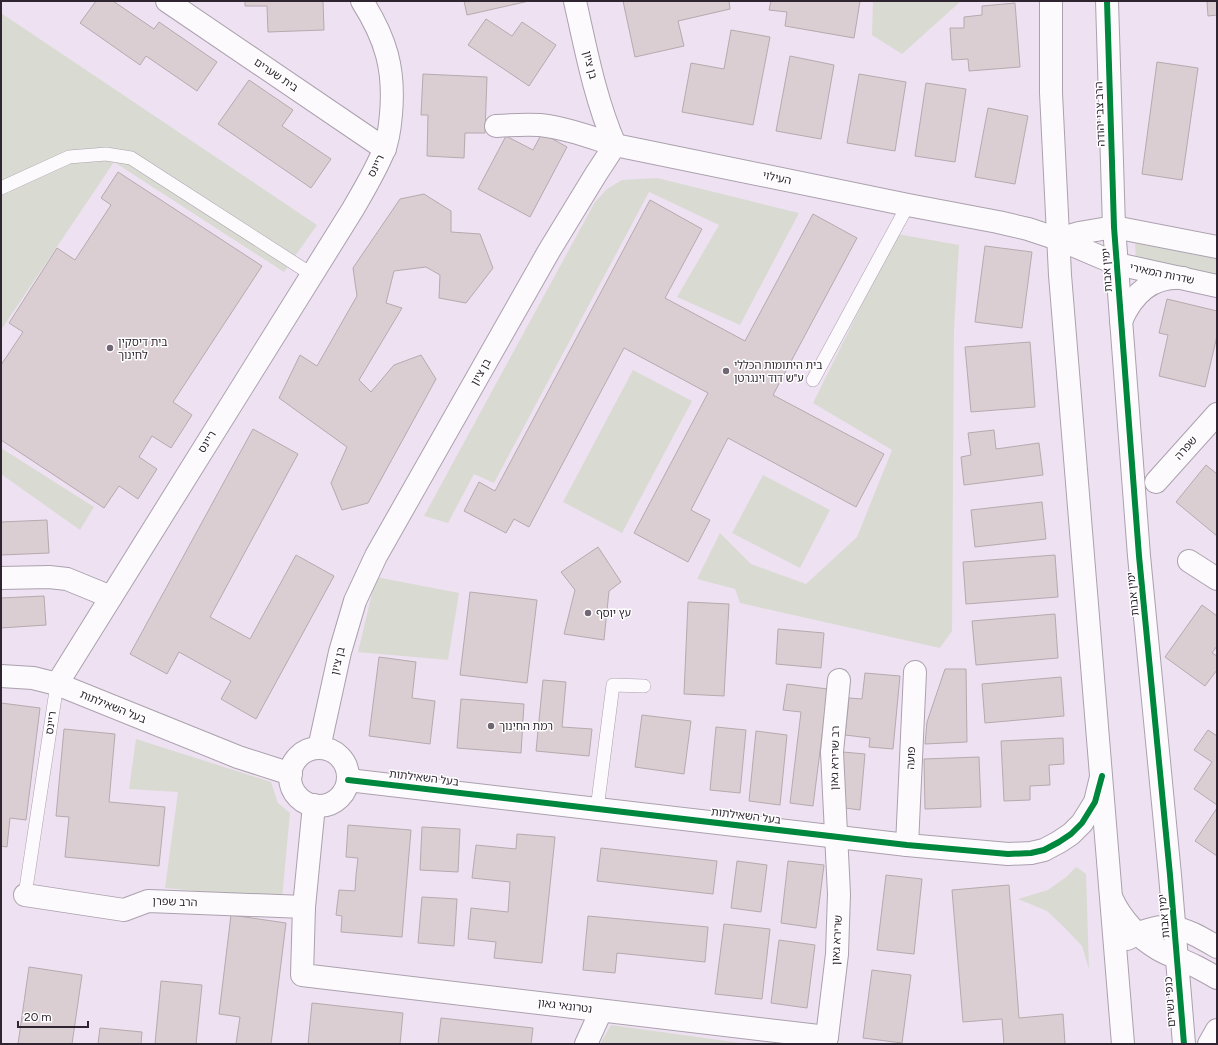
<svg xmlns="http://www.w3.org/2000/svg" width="1218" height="1045" font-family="Figtree,'Noto Sans Hebrew',sans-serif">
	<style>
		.green { fill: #d9dbd2 }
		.building { fill: #dbced2; stroke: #b6aaae }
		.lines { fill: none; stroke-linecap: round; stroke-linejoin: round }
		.service-casing { stroke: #aba1ae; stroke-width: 14 }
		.minor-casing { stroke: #aba1ae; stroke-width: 24 }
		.tertiary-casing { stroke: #aba1ae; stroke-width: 24 }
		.service { stroke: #fcfafd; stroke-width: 13 }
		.minor { stroke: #fcfafd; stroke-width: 22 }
		.tertiary { stroke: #fcfafd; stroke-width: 22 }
		.cycleway-casing { stroke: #fff; stroke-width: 8 }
		.cycleway { stroke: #00873e; stroke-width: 6 }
		.poi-dot { fill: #716774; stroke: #fff; stroke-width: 1.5 }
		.labels { text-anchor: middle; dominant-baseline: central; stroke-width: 3; stroke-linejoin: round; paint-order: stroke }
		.street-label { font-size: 11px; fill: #2e2530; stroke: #fff }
		.poi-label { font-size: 11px; fill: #2e2530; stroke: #fff; text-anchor: start }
	</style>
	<rect width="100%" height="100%" fill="#eee1f2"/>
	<!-- green -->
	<g class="green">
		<polygon points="873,1 961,1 902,54 872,35"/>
		<polygon points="1,13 317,225 284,272 114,162 1,330"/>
		<polygon points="657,178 799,213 740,325 677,297 719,225 649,192 494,483 474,474 448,523 424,516 595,202 607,189 622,180"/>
		<polygon points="897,234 959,245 954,329 952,631 940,648 740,603 735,589 697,579 720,533 751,564 806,584 857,537 892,450 813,403"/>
		<polygon points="1135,243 1217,259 1217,279 1136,262"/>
		<polygon points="633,370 692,401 622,533 563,502"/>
		<polygon points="1,448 94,507 80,530 1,474"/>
		<polygon points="763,475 830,510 800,568 732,533"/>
		<polygon points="376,577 459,593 448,660 358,652"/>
		<polygon points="136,739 271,782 278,803 290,813 282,899 165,888 178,792 129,789"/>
		<polygon points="1076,867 1086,874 1089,969 1082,946 1064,927 1047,911 1018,899 1048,890 1066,877"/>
		<polygon points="611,1025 748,1044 600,1044"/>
	</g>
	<!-- building -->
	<g class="building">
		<polygon points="96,1 113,1 154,29 159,22 217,62 197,91 146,56 140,65 80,23"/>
		<polygon points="245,1 323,1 324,30 268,32 267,6 245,6"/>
		<polygon points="464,1 529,1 467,15"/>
		<polygon points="623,1 729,1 730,9 678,21 684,46 635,57"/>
		<polygon points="771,1 860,1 854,38 785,26 787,12 769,10"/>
		<polygon points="1207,1 1217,1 1217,15 1208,16"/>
		<polygon points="1015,3 1020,67 969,71 968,59 952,60 950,28 964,28 964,17 982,15 982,6"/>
		<polygon points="486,19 512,36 522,22 556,45 529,86 468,45"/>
		<polygon points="731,30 770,37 753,125 682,112 691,63 724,69"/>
		<polygon points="790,56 834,65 821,139 776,131"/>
		<polygon points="1157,62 1198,68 1182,180 1142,174"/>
		<polygon points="423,74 487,77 485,133 465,133 464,158 427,156 428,115 421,115"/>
		<polygon points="859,74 906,82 895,151 847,143"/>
		<polygon points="249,80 293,110 282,126 331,159 311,188 218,124"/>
		<polygon points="926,83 966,89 955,162 915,156"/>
		<polygon points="988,108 1028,116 1015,184 975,177"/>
		<polygon points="542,133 567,147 530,217 478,189 506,136 533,150"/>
		<polygon points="118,172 262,266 173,402 192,415 171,448 152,436 139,457 157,469 138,499 119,486 104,508 1,440 1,365 23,332 9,323 57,248 75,260 111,205 101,198"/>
		<polygon points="424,194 451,211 451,232 480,234 493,268 466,303 439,298 440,275 426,267 394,271 386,303 402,308 359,380 371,392 394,365 421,355 436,379 368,503 342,510 331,483 347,447 279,398 300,355 317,366 357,296 353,268 400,199"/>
		<polygon points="650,200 702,229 665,298 745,341 813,214 857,238 773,395 884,454 856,507 728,438 691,510 710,520 688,562 634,533 708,393 624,348 529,527 514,519 506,533 464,511 479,482 495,491"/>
		<polygon points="985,246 1032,252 1022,328 975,322"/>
		<polygon points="1167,299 1217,311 1217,336 1205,387 1159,376 1168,335 1159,333"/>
		<polygon points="1030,342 1035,407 971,412 965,347"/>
		<polygon points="253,429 298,454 210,617 250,639 296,555 334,576 256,719 221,699 231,681 179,652 167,674 130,654"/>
		<polygon points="994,430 996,449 1039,443 1043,475 964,485 961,457 971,455 968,433"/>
		<polygon points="1206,465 1217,474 1217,536 1176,502"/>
		<polygon points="1042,502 1046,539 975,547 971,510"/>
		<polygon points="47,520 49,553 1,555 1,522"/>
		<polygon points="598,547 621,582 609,591 604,640 564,634 575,590 561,572"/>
		<polygon points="1055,555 1058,597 966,604 963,562"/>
		<polygon points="470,592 537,600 527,683 460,675"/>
		<polygon points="44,596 46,625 1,628 1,598"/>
		<polygon points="688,602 729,604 724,696 684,694"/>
		<polygon points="1202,605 1217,616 1217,646 1212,653 1217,656 1217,670 1205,686 1165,657"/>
		<polygon points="1055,614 1058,658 976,665 972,621"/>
		<polygon points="778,629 824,633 821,668 776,664"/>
		<polygon points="379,657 416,662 412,698 435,701 430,744 369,736"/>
		<polygon points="945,669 966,669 967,742 925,744 927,722"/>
		<polygon points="865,673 900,676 893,749 869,747 870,738 845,735 849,698 862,699"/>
		<polygon points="1061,677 1064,716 985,723 982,684"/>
		<polygon points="543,680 566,682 562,727 592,729 589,756 536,751"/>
		<polygon points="787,684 828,689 813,806 790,803 801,712 783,710"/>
		<polygon points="461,699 524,704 521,753 457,748"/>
		<polygon points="1,703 40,708 26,820 10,818 7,847 1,846"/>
		<polygon points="642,715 691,721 684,774 635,767"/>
		<polygon points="716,727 746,730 740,793 710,790"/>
		<polygon points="64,729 115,734 109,802 165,807 159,866 65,857 69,817 56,816"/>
		<polygon points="1208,730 1217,736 1217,805 1194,789 1212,762 1194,750"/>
		<polygon points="756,731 787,735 780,805 749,801"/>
		<polygon points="1063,738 1064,764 1049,765 1050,785 1030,786 1030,800 1004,801 1001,741"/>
		<polygon points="843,752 865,754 860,810 838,807"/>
		<polygon points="979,757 981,807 925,809 924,759"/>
		<polygon points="1217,808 1217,856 1195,841"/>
		<polygon points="348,825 411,830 402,937 341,932 342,916 336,915 339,890 355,891 356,875 358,858 346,857"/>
		<polygon points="422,827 460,829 458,872 420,870"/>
		<polygon points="517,834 555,837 542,963 494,958 496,942 468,939 471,908 508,912 510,882 472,878 476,845 516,849"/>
		<polygon points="601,848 717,861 713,894 597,881"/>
		<polygon points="737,861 767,865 761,912 731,908"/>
		<polygon points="788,861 824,865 816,928 781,923"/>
		<polygon points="886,875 922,879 914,954 877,950"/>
		<polygon points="1009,885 1019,1018 1063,1014 1065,1044 1004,1044 1002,1019 963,1022 952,890"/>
		<polygon points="422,897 457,899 454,946 418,943"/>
		<polygon points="231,915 286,923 271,1044 236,1044 240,1017 219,1014"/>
		<polygon points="588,916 708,927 705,962 617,953 615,973 583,970"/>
		<polygon points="724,924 770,929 762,999 715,994"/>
		<polygon points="779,940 815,945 807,1008 771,1003"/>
		<polygon points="29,967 82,975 72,1044 18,1044"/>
		<polygon points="872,970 911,975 902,1043 863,1038"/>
		<polygon points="161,981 202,985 196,1044 201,1044 155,1044"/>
		<polygon points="312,1003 403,1013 400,1044 308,1044"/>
		<polygon points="441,1018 533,1028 531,1044 438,1044"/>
		<polygon points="100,1028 142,1032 141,1044 98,1044"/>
	</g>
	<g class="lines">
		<defs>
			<g id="service">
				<polyline points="1,188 69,157 106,154 131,158 311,274"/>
				<polyline points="813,380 908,205"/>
				<polyline points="597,809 613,685 644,686"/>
				<polyline points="25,895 57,684"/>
			</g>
			<g id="minor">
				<polyline points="167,1 385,149"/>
				<path d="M575 1C586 50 595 99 615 145"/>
				<path d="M496 126C510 125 525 124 540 125 566 128 590 137 615 145L908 205 998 222 1028 229 1058 239 1117 264 1217 286"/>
				<polyline points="1058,239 1079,233 1114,227 1217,247"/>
				<polyline points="1156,482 1217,414"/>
				<polyline points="1189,561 1217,579"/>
				<polyline points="1,578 49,577 67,579 111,597"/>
				<polyline points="1,676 33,678 57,684 238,757 291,774"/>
				<path d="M57 684 353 209C364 190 376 170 384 150 389 139 390 125 391 114 395 69 386 39 362 1"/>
				<polyline points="319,748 340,652 355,601 376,556 549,251 596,174 615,145"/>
				<circle cx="319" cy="777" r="29"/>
				<polyline points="348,780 907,845 1008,854 1031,853 1044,850 1059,842 1071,834 1082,823 1095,802 1101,777"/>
				<polyline points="314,805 304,907 302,975 827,1037"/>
				<polyline points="907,845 915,672"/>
				<polyline points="25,895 124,910 148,901 304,907"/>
				<polyline points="586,1044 601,1011"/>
				<polyline points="825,1044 827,1037 837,954 838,923 839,894 832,752 839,680"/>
			</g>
			<g id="tertiary">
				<polyline points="1051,1 1051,93 1060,275 1123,1044"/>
				<polyline points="1107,1 1114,227 1139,556 1170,875 1184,1044"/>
				<path d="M1121 321C1133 294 1151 276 1183 278"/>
				<path d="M1112 899C1121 919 1139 938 1158 949 1170 956 1183 960 1195 966 1203 970 1210 974 1217 978"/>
				<path d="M1127 939C1166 918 1181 926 1217 947"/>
				<polyline points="1209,1044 1217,1030"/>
			</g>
		</defs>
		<!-- service casing -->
		<use href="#service" class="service-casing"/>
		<!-- minor casing -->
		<use href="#minor" class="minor-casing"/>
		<!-- tertiary casing -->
		<use href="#tertiary" class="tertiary-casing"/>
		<!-- service -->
		<use href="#service" class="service"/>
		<!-- minor -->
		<use href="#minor" class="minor"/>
		<!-- tertiary -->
		<use href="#tertiary" class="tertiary"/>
		<defs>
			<g id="cycleway">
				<polyline points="1107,1 1114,227 1139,556 1170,875 1184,1044"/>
				<polyline points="348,780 907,845 1008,854 1031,853 1044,850 1059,842 1071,834 1082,823 1095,802 1102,776"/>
			</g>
		</defs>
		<!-- cycleway casing -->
		<use href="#cycleway" class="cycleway-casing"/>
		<!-- cycleway -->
		<use href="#cycleway" class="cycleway"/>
	</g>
	<!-- markers -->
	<g class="poi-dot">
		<circle cx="110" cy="348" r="4"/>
		<circle cx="726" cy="371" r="4"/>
		<circle cx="588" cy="613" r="4"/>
		<circle cx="491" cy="726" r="4"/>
	</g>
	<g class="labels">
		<!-- street labels -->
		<g class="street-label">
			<text transform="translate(590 65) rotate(76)">בן ציון</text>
			<text transform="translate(276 75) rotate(34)">בית שערים</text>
			<text transform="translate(1100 114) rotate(-92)">הרב צבי יהודה</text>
			<text transform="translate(376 166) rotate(-64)">ריינס</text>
			<text transform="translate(777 178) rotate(12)">העילוי</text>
			<text transform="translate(1107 270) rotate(-94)">ימין אבות</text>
			<text transform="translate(1162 274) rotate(12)">שדרות המאירי</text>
			<text transform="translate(481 372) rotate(-60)">בן ציון</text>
			<text transform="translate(207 442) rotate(-58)">ריינס</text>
			<text transform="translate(1186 448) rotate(-48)">שפרה</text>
			<text transform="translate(1133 594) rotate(-96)">ימין אבות</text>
			<text transform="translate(338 661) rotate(-76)">בן ציון</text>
			<text transform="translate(113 707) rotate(22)">בעל השאילתות</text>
			<text transform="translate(51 723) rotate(-82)">ריינס</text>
			<text transform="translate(835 758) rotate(-89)">רב שרירא גאון</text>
			<text transform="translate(911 758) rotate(-87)">פועה</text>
			<text transform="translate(424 778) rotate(7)">בעל השאילתות</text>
			<text transform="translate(746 816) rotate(7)">בעל השאילתות</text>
			<text transform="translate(175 902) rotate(2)">הרב שפרן</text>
			<text transform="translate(1164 916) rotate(-95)">ימין אבות</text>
			<text transform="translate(837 940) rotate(-87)">שרירא גאון</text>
			<text transform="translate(1170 1002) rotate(-94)">כנפי נשרים</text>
			<text transform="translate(565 1006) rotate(7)">נטרונאי גאון</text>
		</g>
		<!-- poi labels -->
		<g class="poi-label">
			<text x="118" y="342">בית דיסקין<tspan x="118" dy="13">לחינוך</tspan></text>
			<text x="734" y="365">בית היתומות הכללי<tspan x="734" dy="13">ע"ש דוד וינגרטן</tspan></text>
			<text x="596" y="613">עץ יוסף</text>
			<text x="499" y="726">רמת החינוך</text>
		</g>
	</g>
	<!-- border -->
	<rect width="1218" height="1045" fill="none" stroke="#2e2530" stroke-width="4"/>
	<!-- scale -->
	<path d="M18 1021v6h70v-6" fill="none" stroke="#2e2530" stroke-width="2"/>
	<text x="24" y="1021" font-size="12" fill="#2e2530" stroke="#ffffff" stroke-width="3" paint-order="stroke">20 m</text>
</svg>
